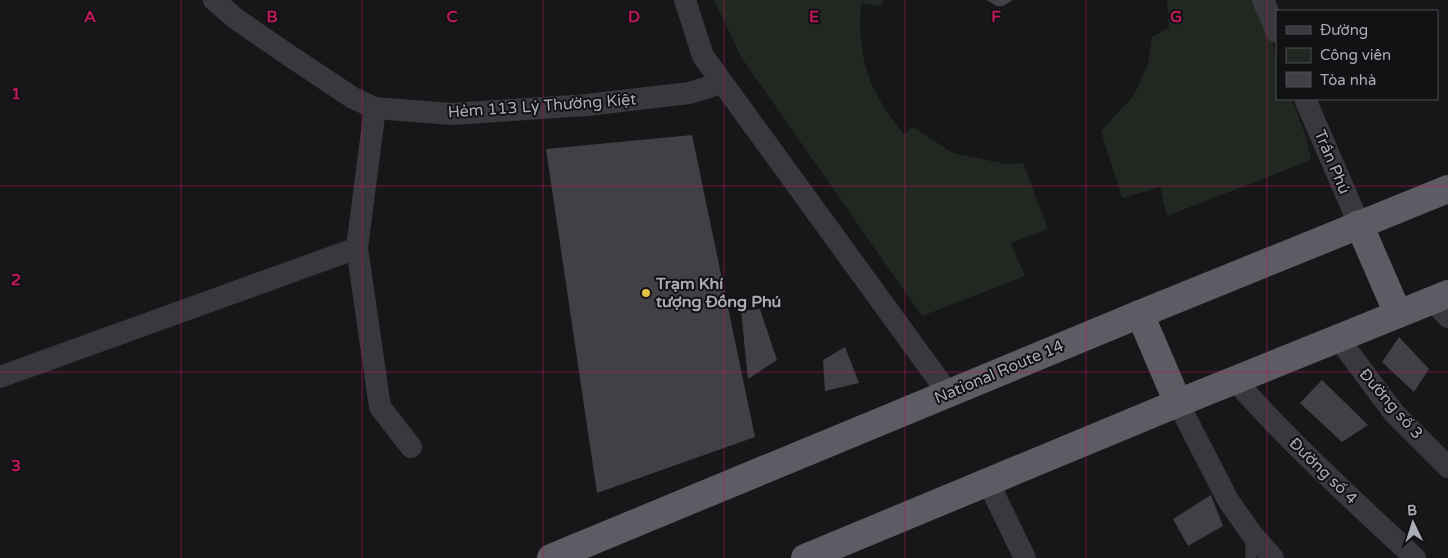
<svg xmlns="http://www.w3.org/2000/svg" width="1448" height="558" font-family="'Varela Round',sans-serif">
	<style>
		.green { fill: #212822 }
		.building { fill: #414145 }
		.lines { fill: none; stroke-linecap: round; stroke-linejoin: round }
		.service { stroke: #38383d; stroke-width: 11 }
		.minor { stroke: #38383d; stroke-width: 22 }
		.trunk { stroke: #5c5d64; stroke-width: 28 }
		.grid { fill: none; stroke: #c2185b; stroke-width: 1; stroke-opacity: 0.55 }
		.poi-dot { fill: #e1c245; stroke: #121113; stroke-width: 2 }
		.labels { text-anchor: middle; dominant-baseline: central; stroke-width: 4; stroke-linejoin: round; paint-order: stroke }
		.street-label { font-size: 16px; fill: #aaacb7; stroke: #121113 }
		.poi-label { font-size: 16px; font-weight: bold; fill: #aaacb7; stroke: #121113; text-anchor: start }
		.grid-label { font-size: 16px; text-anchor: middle; font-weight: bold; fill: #c2185b; stroke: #121113; stroke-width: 4; stroke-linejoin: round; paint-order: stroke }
	</style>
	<rect width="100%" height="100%" fill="#171618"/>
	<!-- green -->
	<g class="green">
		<path d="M714 0H883L881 6 861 3C857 58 869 92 904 134L913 127 953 153 1006 164 1023 163 1048 229 1011 243 1025 276 922 316 741 57Z"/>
		<polygon points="1167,0 1258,0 1277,57 1277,99 1292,99 1306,137 1311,160 1167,216 1160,187 1122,198 1101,131 1134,95 1148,64 1152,37 1169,28"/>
	</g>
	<!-- building -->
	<g class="building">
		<polygon points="986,0 1013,0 1003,6 997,6"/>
		<polygon points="692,135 755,437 597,493 546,149"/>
		<polygon points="760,309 777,360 748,379 741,311"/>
		<polygon points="1399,337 1429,369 1414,392 1382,362"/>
		<polygon points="845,347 859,383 825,391 823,360"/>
		<polygon points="1322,380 1368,425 1342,442 1300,403"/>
		<polygon points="1211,495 1223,526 1188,546 1173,519"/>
	</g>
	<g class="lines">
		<!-- service -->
		<polyline class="service" points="1251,537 1251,558"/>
		<!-- minor -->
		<g class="minor">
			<polyline points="214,0 236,19 290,56 353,98 375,108 452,114 587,105 689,93 722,83"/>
			<polyline points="685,0 703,56 948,393"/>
			<polyline points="1263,0 1277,32"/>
			<polyline points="1305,99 1359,224"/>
			<polyline points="375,108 357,248 380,407 411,447"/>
			<polyline points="1432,300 1448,317"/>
			<polyline points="1338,338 1394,413 1448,467"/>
			<polyline points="0,377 357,248"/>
			<path d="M1235 380C1291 444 1353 500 1415 558"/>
			<polyline points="1178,403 1228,500 1251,533 1273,558"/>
			<polyline points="988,482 1025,558"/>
		</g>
		<!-- trunk -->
		<g class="trunk">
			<polyline points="1359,224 1398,314"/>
			<polyline points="1140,314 1178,403"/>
			<polyline points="551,558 1140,314 1448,189"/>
			<polyline points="805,558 1178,403 1448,294"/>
		</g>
	</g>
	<!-- grid -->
	<path class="grid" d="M181 0V558M362 0V558M543 0V558M724 0V558M905 0V558M1086 0V558M1267 0V558M0 186H1448M0 372H1448"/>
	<!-- markers -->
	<circle class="poi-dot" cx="646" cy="293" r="5"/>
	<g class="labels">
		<!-- street labels -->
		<g class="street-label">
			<text transform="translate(542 106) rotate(-4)">Hẻm 113 Lý Thường Kiệt</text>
			<text transform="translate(1332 162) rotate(67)">Trần Phú</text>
			<text transform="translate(999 372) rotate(-23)">National Route 14</text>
			<text transform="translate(1391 404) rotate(49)">Đường số 3</text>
			<text transform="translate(1323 471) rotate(44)">Đường số 4</text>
		</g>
		<!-- poi labels -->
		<g class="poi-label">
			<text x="656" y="284">Trạm Khí<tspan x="656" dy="18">tượng Đồng Phú</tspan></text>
		</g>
	</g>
	<g class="grid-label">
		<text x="90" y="22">A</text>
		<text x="272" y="22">B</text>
		<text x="452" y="22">C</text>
		<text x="634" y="22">D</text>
		<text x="814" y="22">E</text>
		<text x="996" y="22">F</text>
		<text x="1176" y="22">G</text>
		<text x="16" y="99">1</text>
		<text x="16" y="285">2</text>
		<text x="16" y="471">3</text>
	</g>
	<!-- legend -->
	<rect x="1276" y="10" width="162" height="90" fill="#121113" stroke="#4f4f55"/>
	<rect x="1286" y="26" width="25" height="8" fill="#38383d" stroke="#4f4f55"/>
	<text x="1320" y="35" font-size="15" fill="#aaacb7">Đường</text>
	<rect x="1286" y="48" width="25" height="15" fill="#212822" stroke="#4f4f55"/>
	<text x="1320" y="60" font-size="15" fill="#aaacb7">Công viên</text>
	<rect x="1286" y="72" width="25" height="15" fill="#414145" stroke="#4f4f55"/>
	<text x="1320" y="85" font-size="15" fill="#aaacb7">Tòa nhà</text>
	<!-- north arrow -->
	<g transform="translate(1413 523) rotate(356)" stroke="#121113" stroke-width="4" paint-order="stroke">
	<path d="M0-4L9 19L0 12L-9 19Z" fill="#aaacb7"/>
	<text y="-8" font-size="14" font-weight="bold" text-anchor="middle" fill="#aaacb7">B</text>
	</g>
</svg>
